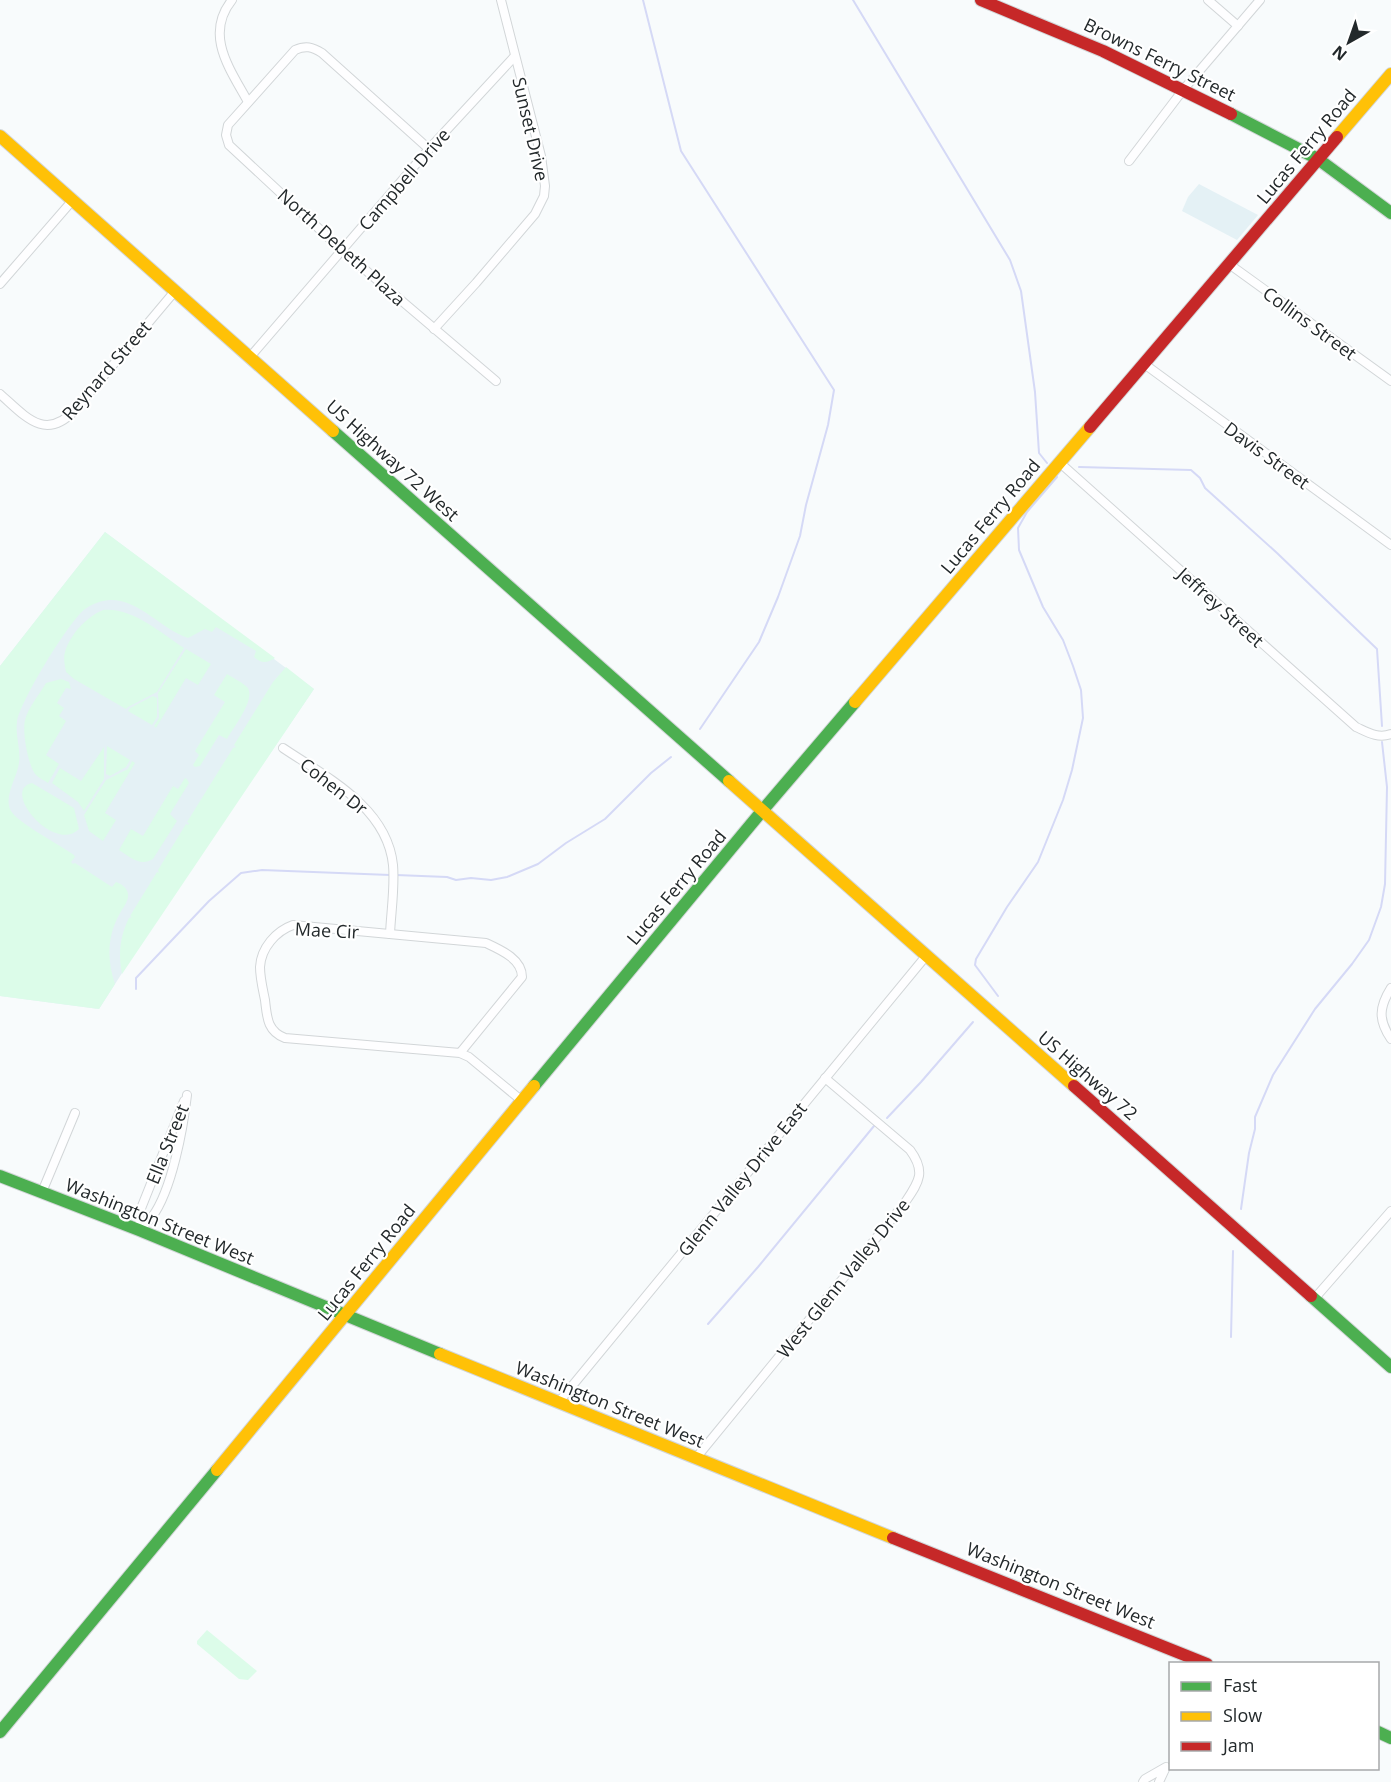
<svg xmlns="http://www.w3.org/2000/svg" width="1391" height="1782" font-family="'Open Sans',sans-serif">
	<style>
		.built { fill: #e4f1f5 }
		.green { fill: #dcfce9 }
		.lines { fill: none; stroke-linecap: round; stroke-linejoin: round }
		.stream { stroke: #d5d9f6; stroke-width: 2 }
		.street-casing { stroke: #d2d6d8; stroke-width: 10 }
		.fast-casing { stroke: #d2d6d8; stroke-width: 14 }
		.slow-casing { stroke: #d2d6d8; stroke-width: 14 }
		.jam-casing { stroke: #d2d6d8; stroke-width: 14 }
		.street { stroke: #fefeff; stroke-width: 8 }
		.fast { stroke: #4caf50; stroke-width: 12 }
		.slow { stroke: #ffc107; stroke-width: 12 }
		.jam { stroke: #c62828; stroke-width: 12 }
		.labels { text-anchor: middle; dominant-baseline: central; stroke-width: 4.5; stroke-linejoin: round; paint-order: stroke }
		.street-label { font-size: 18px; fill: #23292b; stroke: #fff }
	</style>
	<rect width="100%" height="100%" fill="#f8fbfc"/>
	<!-- built -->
	<g class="built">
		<polygon points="1199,184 1258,215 1237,240 1182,211 1188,197"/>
		<polygon points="105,532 314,689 151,928 99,1009 0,996 0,666"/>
	</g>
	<!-- green -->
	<g class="green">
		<path d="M105 532 275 658C266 664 261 663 254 657L256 651 216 627 212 632 205 629 188 638C161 629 140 600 111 600 102 600 92 604 85 609 69 621 19 703 17 722 15 736 21 749 19 763 17 778 3 797 11 811 18 823 60 845 74 855L75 857 71 862 73 864 75 863 112 887 116 882C121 884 127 887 128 894 129 901 122 909 119 915 107 937 107 961 115 984L99 1009 0 996V666Z"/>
		<path d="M103 610C132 607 161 633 184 648L157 692 128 707 126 709 74 679 66 672C65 666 63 658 65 652 70 635 86 617 103 610Z"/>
		<polygon points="186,649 211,664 198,685 186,678 156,728 154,726 159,718 158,693"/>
		<path d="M286 667 314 689 122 974C118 954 120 936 129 918L132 917 130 916 157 872 159 873 158 870 186 824 188 825 189 823 187 822 233 748 236 747 234 745 273 682Z"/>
		<path d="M227 674C233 678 242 682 247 687 257 698 233 728 227 739L219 735 200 766 195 767 193 765 199 755 195 751 225 702 214 695Z"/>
		<path d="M61 679 69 682 71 689 66 688 57 703 64 708 59 716 66 721 46 755 59 764 48 783C44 780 40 779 36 775 28 766 22 732 25 720 28 708 39 695 46 683Z"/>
		<polygon points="153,696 157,698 157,717 152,725 128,711 130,708"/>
		<polygon points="107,746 130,760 126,767 110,776 106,774"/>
		<polygon points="104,747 104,779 84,811 78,802 52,783 60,768 81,781"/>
		<polygon points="132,761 135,763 105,813 116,820 103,841 89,831 84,815 106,780 128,769"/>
		<path d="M185 778 187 779 189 783 170 814 177 821 153 859C140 867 130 857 119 850L131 829 143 836 173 786 178 789Z"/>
		<path d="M32 783 74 808 79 829C54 854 0 790 32 783Z"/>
		<polygon points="207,1630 257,1671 248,1680 239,1679 197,1644 197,1641"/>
	</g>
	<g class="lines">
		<!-- stream -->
		<g class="stream">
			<polyline points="643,0 681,151 834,390 828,425 806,505 800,536 778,597 759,642 700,729"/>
			<polyline points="853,0 1010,260 1021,291 1035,392 1039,453 1047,463"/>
			<polyline points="1079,467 1191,470 1200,478 1205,488 1277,553 1377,649 1382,726"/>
			<polyline points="396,875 447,877 456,880 471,878 491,880 507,877 538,864 566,843 605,819 651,773 671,757"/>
			<polyline points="136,989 136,978 209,901 241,873 262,870 390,875"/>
			<polyline points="998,996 975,965 976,959 1007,907 1038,862 1063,800 1072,770 1083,718 1081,690 1073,666 1063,640 1043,607 1019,550 1018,528 1027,512 1057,477"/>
			<polyline points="887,1118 921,1082 973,1022"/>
			<polyline points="1241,1209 1249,1153 1255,1129 1255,1117 1273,1075 1315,1009 1352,964 1369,940 1381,907 1385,884 1387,787 1382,742"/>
			<polyline points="708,1324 758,1267 874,1126"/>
			<polyline points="1231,1337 1233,1251"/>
		</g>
		<defs>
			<g id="street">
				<path d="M232 0C204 35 230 69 248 102"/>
				<polyline points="1208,0 1238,26"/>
				<path d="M429 149 322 53C312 47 306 45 295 50L228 125 226 135 229 145 343 251 496 381"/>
				<polyline points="1129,161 1183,90 1260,0"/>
				<polyline points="1229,264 1391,381"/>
				<polyline points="0,284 72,201"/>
				<polyline points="434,329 476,283 535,214 544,196 545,186 541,156 501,0"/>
				<polyline points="250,357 429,149 514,57"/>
				<polyline points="1143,363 1391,545"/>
				<path d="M0 394C25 416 45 442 75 410L175 291"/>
				<path d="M1059 462 1356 727C1367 732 1378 739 1391 734"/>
				<path d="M283 748C326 777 387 807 393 865 395 887 391 912 390 934"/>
				<path d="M1391 988C1379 1007 1378 1020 1391 1039"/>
				<path d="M460 1053 522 977C522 959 501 950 486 943L293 925C276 931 261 948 260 967 260 978 263 990 265 1000 267 1017 267 1031 285 1038L460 1053 469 1057 521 1100"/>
				<polyline points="42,1192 75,1113"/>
				<path d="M139 1230C143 1226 148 1222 152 1217 172 1190 183 1129 187 1095"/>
				<polyline points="139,1230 140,1211 184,1101"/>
				<polyline points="1314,1299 1391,1211"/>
				<polyline points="558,1403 926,956"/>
				<path d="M696 1458 904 1204C918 1183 927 1173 910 1150L825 1078"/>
				<polyline points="1143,1782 1145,1779 1166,1767 1159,1782"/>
			</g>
			<g id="fast">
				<polyline points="1231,114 1318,159 1391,213"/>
				<polyline points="333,431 729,781"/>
				<polyline points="534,1086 762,811 855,702"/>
				<polyline points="0,1176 139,1230 440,1354"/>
				<polyline points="1311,1296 1391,1367"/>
				<polyline points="0,1732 217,1470"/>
				<polyline points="1378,1732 1391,1738"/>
			</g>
			<g id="slow">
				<polyline points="0,136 333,431"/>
				<polyline points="1337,137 1391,74"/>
				<polyline points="855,702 1090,427"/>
				<polyline points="729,781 1074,1086"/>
				<polyline points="440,1354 893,1538"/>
				<polyline points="217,1470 534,1086"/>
			</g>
			<g id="jam">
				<polyline points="981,0 1103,51 1231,114"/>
				<polyline points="1090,427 1337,137"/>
				<polyline points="1074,1086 1311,1296"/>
				<polyline points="893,1538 1207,1664"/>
			</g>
		</defs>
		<!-- street casing -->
		<use href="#street" class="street-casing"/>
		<!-- fast casing -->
		<use href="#fast" class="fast-casing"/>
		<!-- slow casing -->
		<use href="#slow" class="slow-casing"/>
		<!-- jam casing -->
		<use href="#jam" class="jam-casing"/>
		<!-- street -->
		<use href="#street" class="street"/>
		<!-- fast -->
		<use href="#fast" class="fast"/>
		<!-- slow -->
		<use href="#slow" class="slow"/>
		<!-- jam -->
		<use href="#jam" class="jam"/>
	</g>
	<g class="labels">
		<!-- street labels -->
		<g class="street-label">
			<text transform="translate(1160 59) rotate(26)">Browns Ferry Street</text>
			<text transform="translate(531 129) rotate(77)">Sunset Drive</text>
			<text transform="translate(1306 146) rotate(-50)">Lucas Ferry Road</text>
			<text transform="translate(404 179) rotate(-49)">Campbell Drive</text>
			<text transform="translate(342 247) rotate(42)">North Debeth Plaza</text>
			<text transform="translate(1310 323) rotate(36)">Collins Street</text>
			<text transform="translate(106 370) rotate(-49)">Reynard Street</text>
			<text transform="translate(1267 455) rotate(36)">Davis Street</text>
			<text transform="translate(393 460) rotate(42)">US Highway 72 West</text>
			<text transform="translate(990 516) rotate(-50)">Lucas Ferry Road</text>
			<text transform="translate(1221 607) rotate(42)">Jeffrey Street</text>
			<text transform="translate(334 786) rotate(38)">Cohen Dr</text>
			<text transform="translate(676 887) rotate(-50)">Lucas Ferry Road</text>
			<text transform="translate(327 930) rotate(3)">Mae Cir</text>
			<text transform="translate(1088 1075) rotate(41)">US Highway 72</text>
			<text transform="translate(167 1144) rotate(-68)">Ella Street</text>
			<text transform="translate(742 1179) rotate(-51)">Glenn Valley Drive East</text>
			<text transform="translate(160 1221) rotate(22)">Washington Street West</text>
			<text transform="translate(366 1262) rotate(-51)">Lucas Ferry Road</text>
			<text transform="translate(843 1278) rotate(-51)">West Glenn Valley Drive</text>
			<text transform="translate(610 1404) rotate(22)">Washington Street West</text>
			<text transform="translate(1061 1585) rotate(22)">Washington Street West</text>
		</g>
	</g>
	<!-- legend -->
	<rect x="1169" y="1662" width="210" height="108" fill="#ffffff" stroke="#a7a9aa" stroke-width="1.5"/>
	<rect x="1181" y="1682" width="30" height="9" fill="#4caf50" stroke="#a7a9aa" stroke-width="1.5"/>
	<text x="1223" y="1692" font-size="18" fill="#23292b">Fast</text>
	<rect x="1181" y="1712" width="30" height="9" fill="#ffc107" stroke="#a7a9aa" stroke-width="1.5"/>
	<text x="1223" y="1722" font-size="18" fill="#23292b">Slow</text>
	<rect x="1181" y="1742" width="30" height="9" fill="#c62828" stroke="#a7a9aa" stroke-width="1.5"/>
	<text x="1223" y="1752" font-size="18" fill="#23292b">Jam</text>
	<!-- north arrow -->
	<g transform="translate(1349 42) rotate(220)" stroke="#ffffff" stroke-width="4.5" paint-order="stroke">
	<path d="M0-4.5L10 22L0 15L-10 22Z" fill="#23292b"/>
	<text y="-9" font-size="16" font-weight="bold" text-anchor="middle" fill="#23292b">N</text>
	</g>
</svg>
